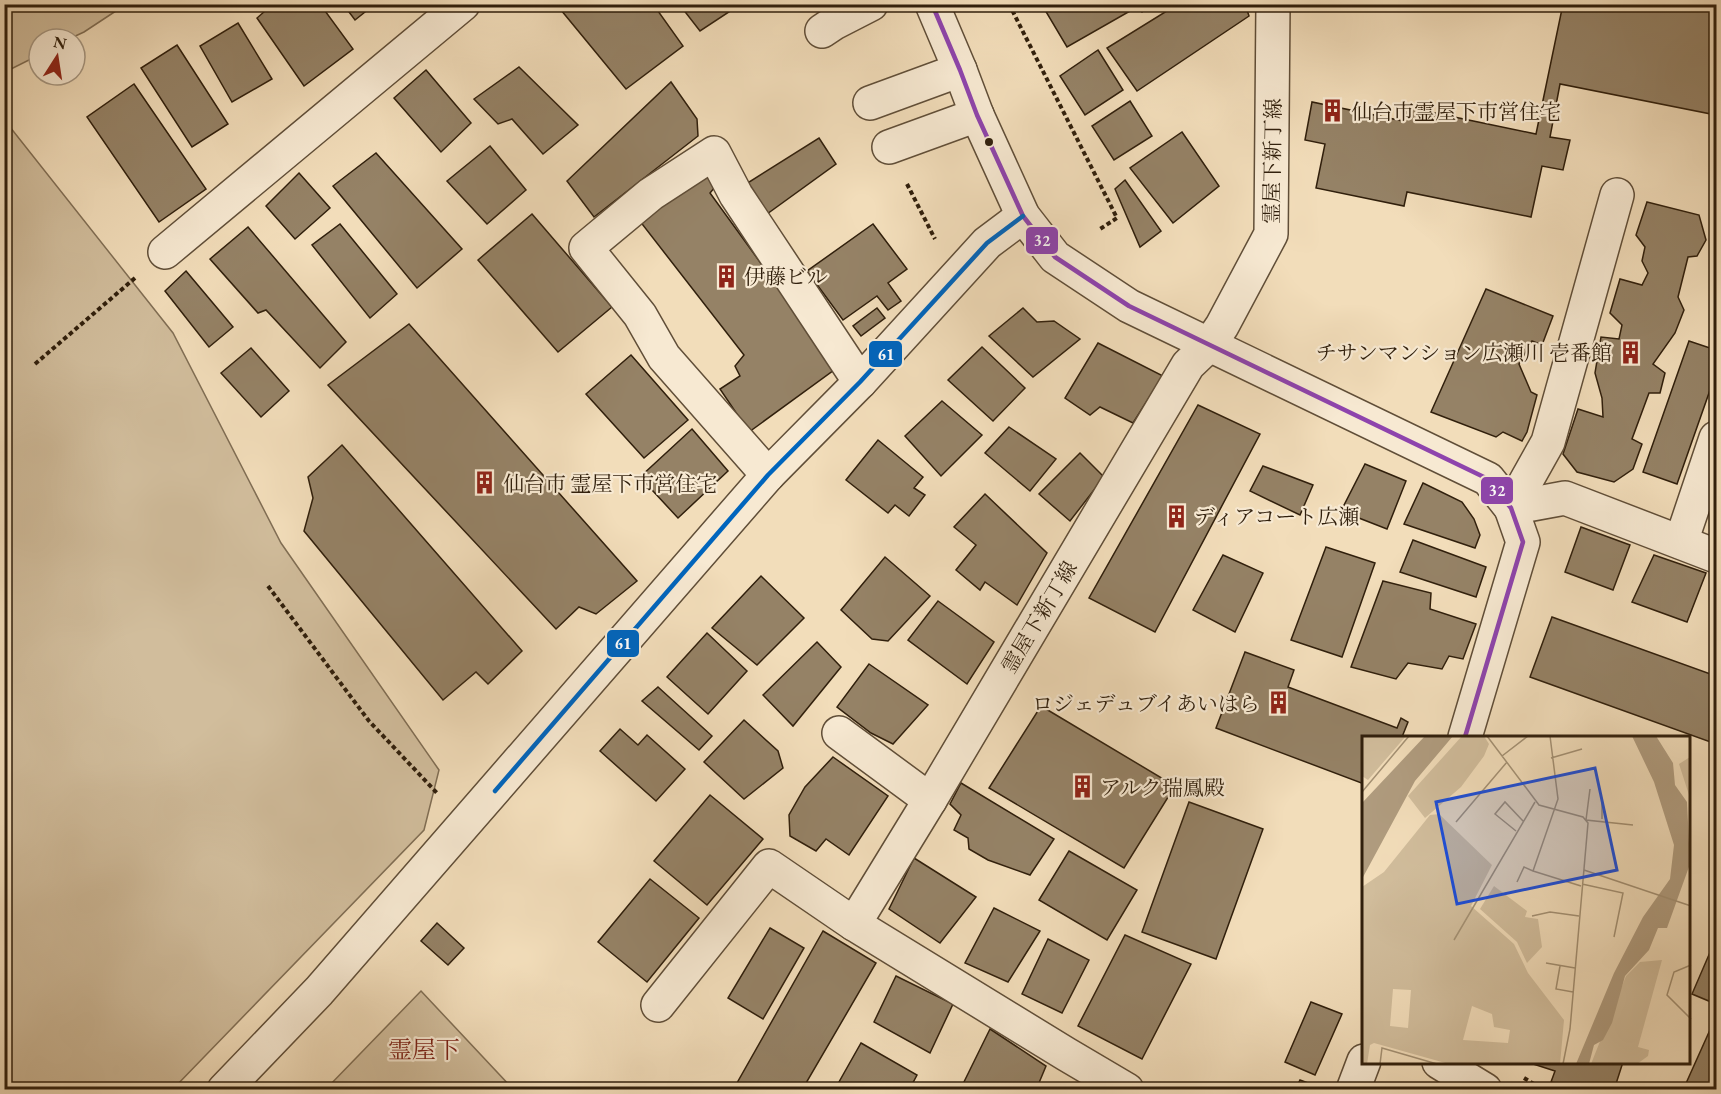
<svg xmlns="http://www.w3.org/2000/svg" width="1721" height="1094" font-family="'EB Garamond','Noto Serif JP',serif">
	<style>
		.green { fill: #d1bd9c; stroke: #806e54; stroke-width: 1.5 }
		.building { fill: #958266; stroke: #301f0c; stroke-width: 1.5 }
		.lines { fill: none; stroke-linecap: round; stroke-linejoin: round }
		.minor-casing { stroke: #604e38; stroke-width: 36 }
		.path { stroke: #301f0c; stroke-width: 4; stroke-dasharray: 4.5 3; stroke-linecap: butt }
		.minor { stroke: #f7e9d2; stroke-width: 33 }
		.bus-1-casing { stroke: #f7e9d2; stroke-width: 9 }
		.bus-2-casing { stroke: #f7e9d2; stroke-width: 9 }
		.bus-1 { stroke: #8e44ad; stroke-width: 4.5 }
		.bus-2 { stroke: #0065bd; stroke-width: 4.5 }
		.bus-dot { fill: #301f0c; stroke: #f7e9d2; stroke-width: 2 }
		.labels { text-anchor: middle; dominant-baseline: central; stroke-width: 4.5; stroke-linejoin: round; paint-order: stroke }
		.poi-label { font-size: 21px; fill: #301f0c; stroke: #f7e9d2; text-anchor: start }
		.street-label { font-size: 21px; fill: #301f0c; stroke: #f7e9d2 }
		.quarter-label { font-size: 24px; fill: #7a1f14; stroke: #f7e9d2 }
		.inset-road { fill: none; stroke: #a49174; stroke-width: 1.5 }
		.view { fill: #1d4ed8; fill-opacity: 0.15; stroke: #1d4ed8; stroke-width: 3 }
		.inset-edge { fill: none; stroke: #301f0c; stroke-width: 3 }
		.line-badge { stroke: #f7e9d2; stroke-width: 2 }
		.badge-label { font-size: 16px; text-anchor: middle; font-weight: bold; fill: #fff }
	</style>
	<rect width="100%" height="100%" fill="#f2ddba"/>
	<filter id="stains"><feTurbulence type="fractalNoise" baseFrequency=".00333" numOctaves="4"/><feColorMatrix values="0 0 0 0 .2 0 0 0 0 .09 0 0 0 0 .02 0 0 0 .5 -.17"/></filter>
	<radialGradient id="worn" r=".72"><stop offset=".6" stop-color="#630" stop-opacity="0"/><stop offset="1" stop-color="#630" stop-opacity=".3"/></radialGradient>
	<!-- green -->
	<g class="green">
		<polygon points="5,4 125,4 125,5 84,32 69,39 39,39 39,55 5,72"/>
		<polygon points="5,127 10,127 173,333 281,543 439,770 424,830 173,1089 5,1089"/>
		<polygon points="421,991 513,1089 326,1089"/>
	</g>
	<!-- building -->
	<g class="building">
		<polygon points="273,4 320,4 353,49 304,86 257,18"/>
		<polygon points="343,4 375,4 355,20"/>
		<polygon points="568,4 653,4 683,46 626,89 561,10"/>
		<polygon points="679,4 741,4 700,31"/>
		<polygon points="1055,4 1152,4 1142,12 1137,7 1067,47 1045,10"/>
		<polygon points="1178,4 1245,4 1249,16 1137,91 1107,48"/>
		<polygon points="1563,4 1690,4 1716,10 1716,115 1560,84 1550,137 1570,140 1563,170 1542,166 1531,217 1407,192 1404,206 1316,188 1325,144 1305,140 1312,102 1403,121 1406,107 1536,134"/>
		<polygon points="238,23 272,79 232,102 200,46"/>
		<polygon points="177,45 228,124 192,147 141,68"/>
		<polygon points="1098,50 1123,90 1085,115 1060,76"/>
		<polygon points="519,67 578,125 543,154 512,119 498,124 474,99"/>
		<polygon points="426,70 471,123 441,152 394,98"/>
		<polygon points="671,82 697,119 698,136 594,217 567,181"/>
		<polygon points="134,84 206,189 159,222 87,117"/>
		<polygon points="1130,101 1152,136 1114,160 1092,126"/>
		<polygon points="1182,132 1219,186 1173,223 1130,168"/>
		<polygon points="819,138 836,164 767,214 746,184"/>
		<polygon points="490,146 526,190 487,224 447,181"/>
		<polygon points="376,153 462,249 417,288 333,186"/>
		<polygon points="713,169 720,181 710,193 810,331 834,370 749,432 720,389 740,376 735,366 744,355 639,220"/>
		<polygon points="299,173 330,208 295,239 266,206"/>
		<polygon points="1125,180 1161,231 1140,247 1115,189"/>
		<polygon points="1647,202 1699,215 1706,240 1697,256 1688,257 1678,297 1684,310 1675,333 1653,364 1665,373 1660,393 1649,393 1632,439 1642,444 1633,469 1614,482 1577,472 1563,454 1578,409 1603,417 1602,398 1595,373 1601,337 1619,339 1622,325 1610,313 1620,279 1642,285 1648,273 1642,261 1645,247 1636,235"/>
		<polygon points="532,214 612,307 558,352 478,260"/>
		<polygon points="340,224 397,294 370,318 312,245"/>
		<polygon points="873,224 907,269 888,283 901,301 888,310 877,296 843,320 807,271"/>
		<polygon points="248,227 346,342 320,368 266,310 258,313 210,259"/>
		<polygon points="186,271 233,327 209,347 165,291"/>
		<polygon points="1486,289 1553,316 1542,345 1532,341 1519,364 1531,392 1537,395 1527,432 1522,441 1503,432 1496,437 1431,412"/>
		<polygon points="877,308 885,318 861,336 853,326"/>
		<polygon points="1023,308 1037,322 1054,321 1080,339 1033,377 989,336"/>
		<polygon points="409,324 637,581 596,614 579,607 556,629 328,385"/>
		<polygon points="1689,341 1716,350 1716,373 1677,484 1643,472"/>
		<polygon points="1098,343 1163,376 1133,423 1100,407 1090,415 1065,398"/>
		<polygon points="982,347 1025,388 993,421 948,380"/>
		<polygon points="251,348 289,391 261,417 221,373"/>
		<polygon points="631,355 688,420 644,458 586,394"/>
		<polygon points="942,401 982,435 941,476 905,436"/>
		<polygon points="1198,405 1260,434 1155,632 1089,598"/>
		<polygon points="1009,427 1056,459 1030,491 985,453"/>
		<polygon points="692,429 728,471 678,518 640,477"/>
		<polygon points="878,440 923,477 914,488 925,495 909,516 895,505 888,513 846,480"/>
		<polygon points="342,445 522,651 488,684 476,672 443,700 304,531 313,498 308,477"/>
		<polygon points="1080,453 1104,477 1070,521 1039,494"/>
		<polygon points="1365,464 1406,481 1387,529 1341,511"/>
		<polygon points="1263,466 1313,485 1300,515 1250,491"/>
		<polygon points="1423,483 1462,502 1474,519 1480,535 1475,548 1404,524"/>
		<polygon points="985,494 1047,553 1017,605 985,582 980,590 956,570 976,545 954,527"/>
		<polygon points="1581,527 1630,545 1613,590 1565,572"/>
		<polygon points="1413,540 1486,567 1476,597 1400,572"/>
		<polygon points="1326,547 1375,563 1342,657 1291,640"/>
		<polygon points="1223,555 1263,573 1235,632 1193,610"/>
		<polygon points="1654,555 1706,573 1687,622 1632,602"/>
		<polygon points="885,557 930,596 888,641 872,639 841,610"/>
		<polygon points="761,576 804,618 757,665 712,628"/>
		<polygon points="1383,581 1431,593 1430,609 1476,624 1463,659 1449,656 1442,669 1408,663 1396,679 1351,667"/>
		<polygon points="938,601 994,642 967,684 908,640"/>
		<polygon points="1552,617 1716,676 1716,744 1530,677"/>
		<polygon points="707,633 747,671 708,714 667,677"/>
		<polygon points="817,642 841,667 793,726 763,695"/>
		<polygon points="1245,652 1294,670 1288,687 1397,728 1401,718 1408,722 1402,737 1364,737 1364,784 1216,728"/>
		<polygon points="869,664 928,705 893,744 871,733 837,707"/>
		<polygon points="658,687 712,736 699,750 642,701"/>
		<polygon points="1041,706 1175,786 1124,868 989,788"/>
		<polygon points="744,720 778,751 783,768 744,799 704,762"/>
		<polygon points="620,729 638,745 647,735 685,769 656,801 600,751"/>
		<polygon points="833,757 888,796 849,855 826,839 816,851 790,836 789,815 805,787"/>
		<polygon points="961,783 1054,839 1030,875 988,860 969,849 968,838 954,830 961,815 950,804"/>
		<polygon points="710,795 763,839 707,905 654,861"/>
		<polygon points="1189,802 1263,829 1216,959 1142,932"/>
		<polygon points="1069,851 1137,890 1107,940 1039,900"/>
		<polygon points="914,858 976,897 940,943 889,909"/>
		<polygon points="650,879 699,918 647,982 598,942"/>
		<polygon points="994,908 1040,931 1008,982 965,963"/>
		<polygon points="437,923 464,948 448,965 421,941"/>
		<polygon points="770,928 804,948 763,1019 728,998"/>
		<polygon points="823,931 876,963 802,1090 733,1090"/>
		<polygon points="1125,935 1191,964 1142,1059 1078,1026"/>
		<polygon points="1048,939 1089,960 1062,1013 1022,994"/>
		<polygon points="1711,950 1716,953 1716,1004 1692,994"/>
		<polygon points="896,976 953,1004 930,1053 874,1022"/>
		<polygon points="1311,1002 1342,1014 1315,1075 1285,1062"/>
		<polygon points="1714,1021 1716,1022 1716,1090 1683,1090"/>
		<polygon points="990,1029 1046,1066 1036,1090 960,1090"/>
		<polygon points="861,1043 917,1075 909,1090 835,1089"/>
		<polygon points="1527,1062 1623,1062 1614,1090 1575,1090 1551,1082 1555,1071"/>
		<polygon points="1300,1080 1324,1089 1295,1090"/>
	</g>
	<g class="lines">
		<defs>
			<g id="minor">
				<polyline points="932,4 960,70 977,115 1023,216 1055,257 1129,306 1488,479 1511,508 1523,542 1465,737"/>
				<polyline points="822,31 834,23 871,4"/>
				<polyline points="870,103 960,70"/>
				<polyline points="889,147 977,115"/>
				<polyline points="165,252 463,4"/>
				<polyline points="768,475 664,357 640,315 586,248 651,194 714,153 736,195 860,382"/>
				<polyline points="1511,508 1548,442 1617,195"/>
				<polyline points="1511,508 1565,498 1716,556"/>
				<polyline points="1681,542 1716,438"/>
				<polyline points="839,733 930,800"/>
				<polyline points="658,1005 769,866 854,924"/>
				<polyline points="1439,1062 1485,1090"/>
				<polyline points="224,1090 319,991 768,475 860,382 987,243 1023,216"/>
				<polyline points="1127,1090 1066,1054 854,924 930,800 1188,365 1209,345 1222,326 1271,234 1273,4"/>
				<polyline points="1353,1090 1364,1061"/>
			</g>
		</defs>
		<!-- minor casing -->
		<use href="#minor" class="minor-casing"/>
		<!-- path -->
		<g class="path">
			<polyline points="1009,4 1117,218 1100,229"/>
			<polyline points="907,184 935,239"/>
			<polyline points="35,364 135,278"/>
			<polyline points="268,586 369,721 437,793"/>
			<polyline points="1524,1078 1544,1090"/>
		</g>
		<!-- minor -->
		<use href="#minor" class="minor"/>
		<defs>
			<polyline id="bus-1" points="932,4 960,70 977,115 1023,216 1055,257 1129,306 1488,479 1511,508 1523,542 1465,737"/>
			<polyline id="bus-2" points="495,791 768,475 860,382 987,243 1023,216"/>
		</defs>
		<!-- bus-1 casing -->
		<use href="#bus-1" class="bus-1-casing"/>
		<!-- bus-2 casing -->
		<use href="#bus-2" class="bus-2-casing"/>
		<!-- bus-1 -->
		<use href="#bus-1" class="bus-1"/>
		<!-- bus-2 -->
		<use href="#bus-2" class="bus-2"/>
	</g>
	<!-- icons -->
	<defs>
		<symbol id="building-bare" viewBox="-9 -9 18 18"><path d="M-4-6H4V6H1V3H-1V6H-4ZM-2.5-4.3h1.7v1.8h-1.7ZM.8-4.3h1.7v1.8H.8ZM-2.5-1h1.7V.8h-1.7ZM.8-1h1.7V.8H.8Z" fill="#8f2418" stroke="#f7e9d2" stroke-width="2.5" paint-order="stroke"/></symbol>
	</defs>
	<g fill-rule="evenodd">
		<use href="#building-bare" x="1316" y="94" width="33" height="33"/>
		<use href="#building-bare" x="710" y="260" width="33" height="33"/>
		<use href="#building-bare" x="1614" y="336" width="33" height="33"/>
		<use href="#building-bare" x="468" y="466" width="33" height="33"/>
		<use href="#building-bare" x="1160" y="500" width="33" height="33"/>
		<use href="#building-bare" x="1262" y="686" width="33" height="33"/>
		<use href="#building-bare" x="1066" y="770" width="33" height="33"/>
	</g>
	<!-- markers -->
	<circle class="bus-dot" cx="989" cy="142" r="5"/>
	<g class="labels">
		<!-- poi labels -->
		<g class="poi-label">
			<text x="1351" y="111">仙台市霊屋下市営住宅</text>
			<text x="744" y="276">伊藤ビル</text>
			<text x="1612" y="352" text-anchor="end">チサンマンション広瀬川 壱番館</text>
			<text x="503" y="483">仙台市 霊屋下市営住宅</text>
			<text x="1194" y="516">ディアコート広瀬</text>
			<text x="1260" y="703" text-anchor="end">ロジェデュブイあいはら</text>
			<text x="1100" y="787">アルク瑞鳳殿</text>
		</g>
		<!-- street labels -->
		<g class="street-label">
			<text transform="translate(1272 161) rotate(-89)">霊屋下新丁線</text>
			<text transform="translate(1039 617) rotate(-59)">霊屋下新丁線</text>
		</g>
		<!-- quarter labels -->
		<g class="quarter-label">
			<text x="424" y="1049">霊屋下</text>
		</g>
	</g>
	<!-- overview -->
	<g transform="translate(1362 736)">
		<rect width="328" height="328" fill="#f2ddba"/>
		<path d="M0 0H44L6 44 0 40ZM100 0H122L127 8 122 20 99 51 63 82 46 60ZM328 21V62L317 28ZM77 78 130 129 109 170 152 208 166 237 202 284 198 328H87L12 307 8 309 5 328H0V151L22 136 68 79ZM31 253 49 254 46 292 28 290ZM110 270 130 278 132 291 148 294 146 307 101 304ZM132 150 165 175 163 181 176 183 180 211 165 227 155 206 118 173ZM300 224 276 311 287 314 286 320 275 328H229L264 240 278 226Z" fill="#d1bd9c" fill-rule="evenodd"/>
		<path d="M63 0H91L53 45 0 143V67ZM270 0H294L311 27 313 49 325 66 328 128 305 192H296L287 214 263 240 250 287 241 304 232 309 227 328H214L252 237 281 181 308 143 312 109 292 46Z" fill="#b09c7f"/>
		<path class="inset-road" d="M125 0 177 69 221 81 226 87 208 293 201 328M188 0 196 63 171 135 219 150M140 20 166 0M189 22 220 13M228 53 224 84 271 89M0 56 47 0M240 62V83M94 86 145 26M154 95 133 78 143 66 161 85M222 134 329 170M155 146 162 131 171 135M220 148 261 157 252 201M170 180 188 176 217 180M92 204 173 66M184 227 213 232M329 229 312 236 305 259 329 283M198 230 194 253 211 256M18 328 20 312 75 328"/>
		<path class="view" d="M233 32 255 134 95 168 74 66Z"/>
		<rect width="328" height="328" class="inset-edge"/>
	</g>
	<g class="line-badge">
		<rect x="1025" y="226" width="34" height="29" rx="6" fill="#8e44ad"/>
		<rect x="868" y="340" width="35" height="28" rx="6" fill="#0065bd"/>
		<rect x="1480" y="476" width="34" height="29" rx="6" fill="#8e44ad"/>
		<rect x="606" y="629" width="34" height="29" rx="6" fill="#0065bd"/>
	</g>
	<g class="badge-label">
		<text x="1042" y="246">32</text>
		<text x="886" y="360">61</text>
		<text x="1497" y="496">32</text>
		<text x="623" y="649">61</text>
	</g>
	<!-- margin -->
	<rect width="1721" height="1094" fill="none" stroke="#f2ddba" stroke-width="24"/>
	<rect x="6" y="6" width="1709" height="1082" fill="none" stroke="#301f0c" stroke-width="3"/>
	<rect x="12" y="12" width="1697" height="1070" fill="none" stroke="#301f0c" stroke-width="1.5"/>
	<!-- north arrow -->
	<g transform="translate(57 57) rotate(12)"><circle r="28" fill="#f7e9d2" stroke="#a79883" stroke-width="1.5"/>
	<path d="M0-4.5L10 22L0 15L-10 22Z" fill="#8f2418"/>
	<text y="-9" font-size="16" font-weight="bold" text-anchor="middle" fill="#301f0c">N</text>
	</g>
	<rect width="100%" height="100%" filter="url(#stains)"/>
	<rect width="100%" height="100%" fill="url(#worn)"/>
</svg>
